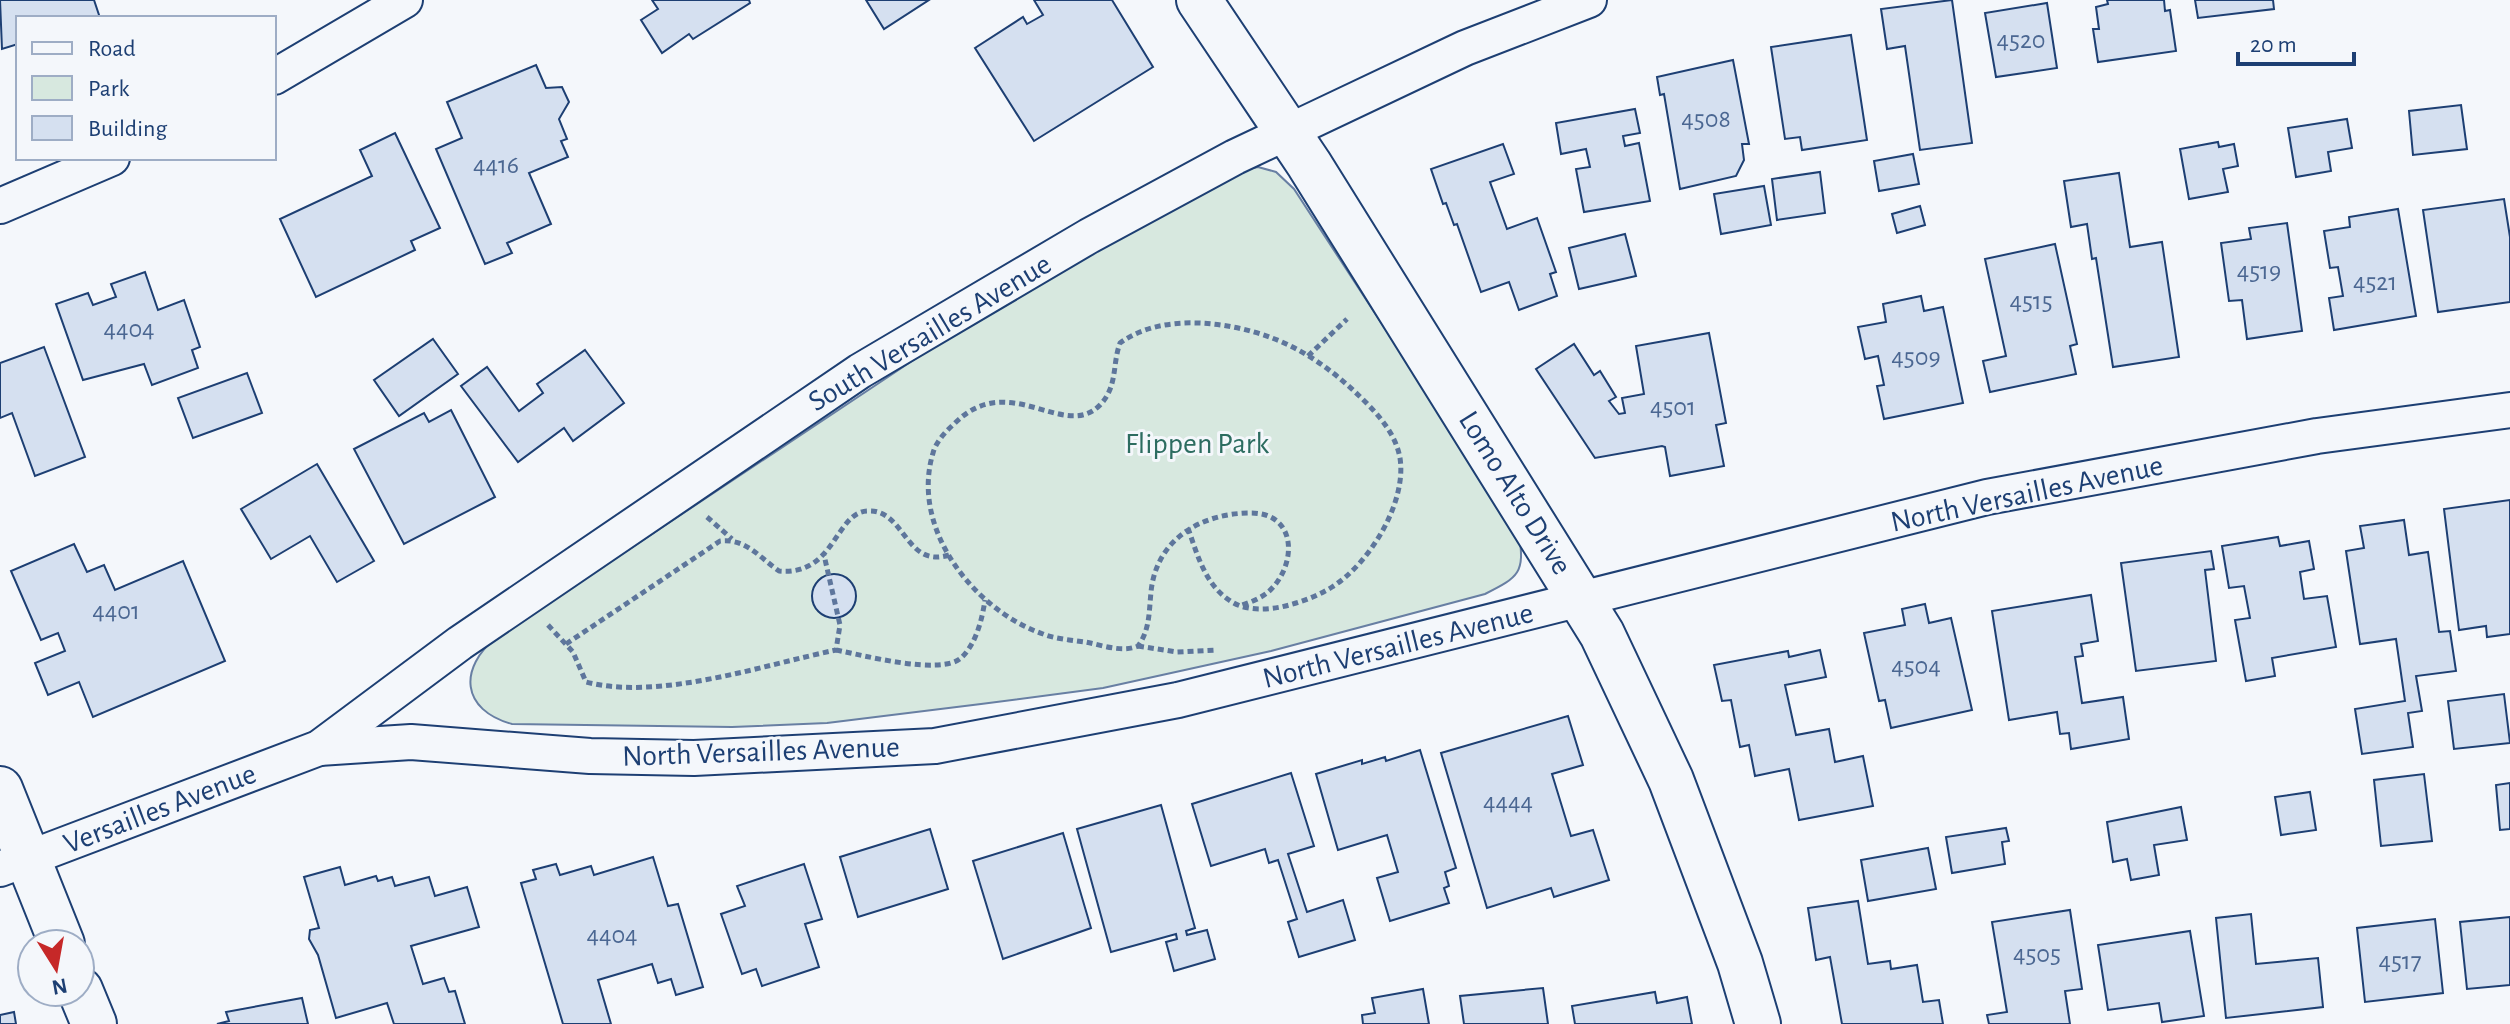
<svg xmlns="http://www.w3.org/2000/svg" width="2510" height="1024" font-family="'Alegreya Sans',sans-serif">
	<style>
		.green { fill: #d7e8df; stroke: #687fa3; stroke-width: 2 }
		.building { fill: #d5e0f0; stroke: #1d3f73; stroke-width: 2 }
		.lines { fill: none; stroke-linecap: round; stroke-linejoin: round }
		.street-casing { stroke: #1d3f73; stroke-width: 38 }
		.secondary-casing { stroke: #1d3f73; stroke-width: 48 }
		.path { stroke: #5e769c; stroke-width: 5; stroke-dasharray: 6 4; stroke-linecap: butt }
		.street { stroke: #f4f7fb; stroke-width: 34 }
		.secondary { stroke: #f4f7fb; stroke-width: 44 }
		.labels { text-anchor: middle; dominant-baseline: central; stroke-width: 6; stroke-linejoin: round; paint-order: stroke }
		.number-label { font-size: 26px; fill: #4b6792 }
		.street-label { font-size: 30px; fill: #1d3f73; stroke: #f4f7fb }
		.park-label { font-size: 30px; fill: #2c6c60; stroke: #f4f7fb }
	</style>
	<rect width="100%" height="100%" fill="#f4f7fb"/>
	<!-- green -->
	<path class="green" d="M1258 167 1276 172 1294 189 1519 534C1525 573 1519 577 1485 594L1271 651 1103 688 981 704 827 723 732 727 512 724C461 710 458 668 497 637L942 341 1173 207 1244 170Z"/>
	<!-- building -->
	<g class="building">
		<polygon points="0,0 94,0 100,18 18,18 18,44 2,49"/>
		<polygon points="652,0 749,0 750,3 693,39 689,34 662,53 641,20 658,9"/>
		<polygon points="866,0 929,0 884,29"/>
		<polygon points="1034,0 1112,0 1153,67 1034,141 975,48 1023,17 1027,24 1043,15"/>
		<polygon points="1952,0 1972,143 1920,150 1905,46 1887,49 1881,9"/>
		<polygon points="2107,0 2164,0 2165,11 2170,10 2176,51 2098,62 2093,29 2099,29 2096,7 2108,4"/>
		<polygon points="2195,0 2273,0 2274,9 2198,18"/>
		<polygon points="2047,3 2057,68 1996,77 1985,13"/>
		<polygon points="1851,35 1867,140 1802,150 1800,137 1785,139 1771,47"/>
		<polygon points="1733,60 1749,144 1742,144 1744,160 1736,176 1680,189 1664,94 1660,95 1657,77"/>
		<polygon points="536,65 546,88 562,87 569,102 559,119 567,139 561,141 568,157 529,173 551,224 507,243 512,253 485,264 436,149 462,138 447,102"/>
		<polygon points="2461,105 2467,149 2413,155 2409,111"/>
		<polygon points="1635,109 1640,133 1623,136 1625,146 1639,143 1650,201 1584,212 1576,169 1590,167 1586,149 1561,154 1556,123"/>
		<polygon points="2347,119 2352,148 2328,152 2331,171 2296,177 2288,128"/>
		<polygon points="395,133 440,228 411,241 415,250 316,297 280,219 372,176 360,150"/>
		<polygon points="2218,142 2219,147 2234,144 2238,166 2223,169 2228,192 2189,199 2180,149"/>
		<polygon points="1503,144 1514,174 1490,182 1507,229 1537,218 1556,272 1550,274 1557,296 1519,310 1509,282 1481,292 1457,224 1454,225 1446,203 1443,204 1431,169"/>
		<polygon points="1913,154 1919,184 1879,191 1874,161"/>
		<polygon points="1820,172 1825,213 1777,220 1772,179"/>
		<polygon points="2119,173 2130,247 2162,242 2179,357 2113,367 2096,258 2092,259 2087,224 2071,227 2064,181"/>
		<polygon points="1764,186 1771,225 1721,234 1714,194"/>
		<polygon points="2504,199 2510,237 2510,302 2438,312 2423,210"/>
		<polygon points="1920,206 1925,225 1897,233 1892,214"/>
		<polygon points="2398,209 2416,316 2334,330 2329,298 2343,296 2338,267 2330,268 2324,231 2350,227 2349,217"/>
		<polygon points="2287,223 2302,331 2247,339 2242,300 2229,301 2221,243 2251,239 2249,228"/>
		<polygon points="1625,234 1636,276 1579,289 1569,248"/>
		<polygon points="2055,244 2077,344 2070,346 2076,374 1990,392 1983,361 2006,356 1985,259"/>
		<polygon points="145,272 158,310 184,300 200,347 192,350 198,368 152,385 144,364 83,380 56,304 88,293 93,305 116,297 111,284"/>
		<polygon points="1921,296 1924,311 1943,307 1963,403 1884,419 1877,386 1884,385 1878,356 1865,359 1858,327 1886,322 1883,304"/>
		<polygon points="1709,333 1726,423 1716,425 1724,466 1670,476 1665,447 1662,446 1595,458 1536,369 1574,344 1594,375 1600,371 1616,397 1609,401 1619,414 1625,413 1622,398 1644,394 1636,346"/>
		<polygon points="433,339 458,374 399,416 374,380"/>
		<polygon points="44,347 85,457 35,476 12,413 0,418 0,363"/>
		<polygon points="585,350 624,403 573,441 564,428 518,462 461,386 487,367 519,411 543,393 537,384"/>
		<polygon points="247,373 262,413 193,438 178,398"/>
		<polygon points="451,410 495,497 404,544 354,449 424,413 429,422"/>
		<polygon points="317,464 374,561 337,582 310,536 271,559 241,509"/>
		<polygon points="2510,500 2510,634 2487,637 2486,626 2459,630 2444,509"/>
		<polygon points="2404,520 2409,555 2428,552 2439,632 2450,631 2456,671 2416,676 2422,711 2408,713 2413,747 2362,754 2355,709 2405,701 2396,639 2360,644 2346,551 2364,548 2360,526"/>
		<polygon points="2278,537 2280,546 2309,541 2314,569 2300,572 2304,599 2327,596 2336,647 2272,658 2275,676 2246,681 2235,620 2250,618 2244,586 2229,588 2222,546"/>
		<polygon points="74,544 87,572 104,565 115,590 183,561 225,661 93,717 79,682 48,695 35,663 65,651 58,633 41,640 11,571"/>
		<polygon points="2211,551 2214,569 2205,570 2216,661 2136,671 2121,563"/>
		<circle cx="834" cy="596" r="22"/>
		<polygon points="2091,595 2098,641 2081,644 2083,656 2075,657 2082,703 2123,697 2129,739 2071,749 2069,733 2060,734 2057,712 2009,720 1992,611"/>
		<polygon points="1925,604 1929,623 1951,618 1972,710 1891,728 1885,700 1879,701 1864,633 1905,625 1902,609"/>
		<polygon points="1820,650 1826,677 1785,685 1796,735 1829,729 1835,762 1863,756 1873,806 1799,820 1789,769 1755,776 1749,745 1740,747 1731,700 1722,701 1714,665 1788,651 1789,657"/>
		<polygon points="2504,694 2510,743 2454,749 2448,701"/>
		<polygon points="1568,716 1583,765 1552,774 1571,836 1593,830 1609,880 1554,897 1551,888 1487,908 1441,753"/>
		<polygon points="1420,750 1456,868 1445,872 1449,886 1444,888 1449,903 1390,921 1377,878 1398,872 1387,835 1338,850 1316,774 1362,760 1362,764 1385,757 1386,761"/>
		<polygon points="1291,773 1314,846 1288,854 1307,912 1343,900 1355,940 1299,957 1288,922 1297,919 1278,860 1269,863 1265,849 1211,866 1192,804"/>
		<polygon points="2424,774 2432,841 2381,846 2374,780"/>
		<polygon points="2510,783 2510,829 2500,830 2496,785"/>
		<polygon points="2310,792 2316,830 2281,835 2275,797"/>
		<polygon points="1161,805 1195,928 1186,931 1187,935 1207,930 1215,959 1174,971 1166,942 1177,939 1176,934 1111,952 1077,829"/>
		<polygon points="2181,807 2187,840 2154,845 2159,875 2131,880 2127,859 2113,862 2107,822"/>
		<polygon points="2006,828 2009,841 2002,842 2005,864 1952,873 1946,837"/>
		<polygon points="930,829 948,889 858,917 840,857"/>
		<polygon points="1063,833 1091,928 1003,959 973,861"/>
		<polygon points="1928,848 1936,889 1868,901 1861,860"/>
		<polygon points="653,857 668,906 678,904 703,987 676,995 671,979 658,983 652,964 598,980 611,1024 563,1024 521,883 536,879 533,870 556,864 560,875 591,866 594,875"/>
		<polygon points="804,864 822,919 805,924 819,967 762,986 756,969 742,974 721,914 745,906 737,886"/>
		<polygon points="340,867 345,885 376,876 378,881 392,877 395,886 429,877 435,896 467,887 479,927 411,946 423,984 444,978 449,992 455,991 465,1024 394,1024 387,1003 336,1018 318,955 309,939 310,930 319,928 304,877"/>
		<polygon points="1858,901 1868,964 1890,961 1891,969 1917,965 1923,1002 1939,1000 1943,1024 1842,1024 1830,957 1816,960 1808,908"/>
		<polygon points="2070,910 2082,989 2065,991 2070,1024 1989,1024 1987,1015 2007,1012 1992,922"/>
		<polygon points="2251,914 2256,964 2318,958 2323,1007 2226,1018 2216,918"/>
		<polygon points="2510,917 2510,985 2467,989 2460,922"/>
		<polygon points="2435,919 2443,993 2365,1002 2357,928"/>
		<polygon points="2190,931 2204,1016 2162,1022 2159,1003 2108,1010 2098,945"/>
		<polygon points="1543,988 1548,1024 1464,1024 1460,996"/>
		<polygon points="1423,989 1429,1024 1363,1024 1362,1015 1375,1013 1372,998"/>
		<polygon points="1655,992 1657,1003 1687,997 1692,1024 1575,1024 1572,1006"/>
		<polygon points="302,998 308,1024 217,1024 229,1021 226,1012"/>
		<polygon points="14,1012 16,1024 0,1024 0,1015"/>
	</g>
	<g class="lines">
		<defs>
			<g id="street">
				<polyline points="274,77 405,0"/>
				<polyline points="0,206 112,158"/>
				<polyline points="319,748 411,742 590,756 694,758 935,746 1178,700 1987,497 2317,436 2510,410"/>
				<polyline points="0,869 319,748 460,643 860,371 1089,236 1235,157 1465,48 1589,0"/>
			</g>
			<g id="secondary">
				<polyline points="1199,0 1309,164 1602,634 1671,780 1740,963 1758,1024"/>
				<polyline points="0,789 62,944"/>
				<polyline points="80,990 94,1024"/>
			</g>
		</defs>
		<!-- street casing -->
		<use href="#street" class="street-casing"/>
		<!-- secondary casing -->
		<use href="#secondary" class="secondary-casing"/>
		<!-- path -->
		<g class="path">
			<polyline points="1308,356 1347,319"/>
			<polyline points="707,517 732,539"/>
			<path d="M1188 528C1197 554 1205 584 1229 600 1244 611 1264 610 1281 607 1299 603 1316 597 1332 587 1369 564 1407 503 1400 458 1395 430 1373 409 1353 390 1329 368 1302 349 1272 338 1227 321 1161 313 1120 343 1112 365 1118 386 1100 405 1064 442 1009 368 954 424 945 432 936 442 933 453 910 529 974 610 1043 634 1056 639 1071 640 1085 642 1102 645 1122 653 1138 646 1150 630 1149 611 1151 592 1156 540 1200 513 1251 513 1299 513 1297 568 1267 593 1259 599 1249 603 1239 606"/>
			<path d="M548 625 573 652 586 682C659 701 763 665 836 650L840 625 824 555"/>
			<path d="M566 644 720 541C746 538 760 558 779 571 835 576 835 513 867 511 905 508 905 569 949 555"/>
			<polyline points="1138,646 1177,652 1217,650"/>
			<path d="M836 650C862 655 941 676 961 658 976 644 982 620 985 600"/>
		</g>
		<!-- street -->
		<use href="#street" class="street"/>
		<!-- secondary -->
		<use href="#secondary" class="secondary"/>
	</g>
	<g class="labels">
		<!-- number labels -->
		<g class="number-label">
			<text x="2021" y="40">4520</text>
			<text x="1706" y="119">4508</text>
			<text x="496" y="165">4416</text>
			<text x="2259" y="271">4519</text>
			<text x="2375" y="282">4521</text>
			<text x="2031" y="301">4515</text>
			<text x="129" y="329">4404</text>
			<text x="1916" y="357">4509</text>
			<text x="1673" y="407">4501</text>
			<text x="116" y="611">4401</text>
			<text x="1916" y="666">4504</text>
			<text x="1508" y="802">4444</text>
			<text x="612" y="935">4404</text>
			<text x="2037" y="954">4505</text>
			<text x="2400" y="961">4517</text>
		</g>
		<!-- street labels -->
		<g class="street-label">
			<text transform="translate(930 333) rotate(-31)">South Versailles Avenue</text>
			<text transform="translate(1515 493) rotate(58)">Lomo Alto Drive</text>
			<text transform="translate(2027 494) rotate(-12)">North Versailles Avenue</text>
			<text transform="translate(1398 646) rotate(-14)">North Versailles Avenue</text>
			<text transform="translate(761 752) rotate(-2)">North Versailles Avenue</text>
			<text transform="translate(160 809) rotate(-21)">Versailles Avenue</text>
		</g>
		<!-- park labels -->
		<g class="park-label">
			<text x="1197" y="444">Flippen Park</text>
		</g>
	</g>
	<!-- legend -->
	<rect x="16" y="16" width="260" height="144" fill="#f4f7fb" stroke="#9eadc5" stroke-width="2"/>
	<rect x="32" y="42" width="40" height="12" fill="#f4f7fb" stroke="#9eadc5" stroke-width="2"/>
	<text x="88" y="56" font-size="24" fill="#1d3f73">Road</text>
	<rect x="32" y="76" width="40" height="24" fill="#d7e8df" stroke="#9eadc5" stroke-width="2"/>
	<text x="88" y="96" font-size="24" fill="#1d3f73">Park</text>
	<rect x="32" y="116" width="40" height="24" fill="#d5e0f0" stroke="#9eadc5" stroke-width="2"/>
	<text x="88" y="136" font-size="24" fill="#1d3f73">Building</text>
	<!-- north arrow -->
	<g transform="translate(56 968) rotate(169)"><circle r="38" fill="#f4f7fb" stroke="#9eadc5" stroke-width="2"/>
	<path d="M0-6L14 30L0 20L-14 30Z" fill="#c62828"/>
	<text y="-12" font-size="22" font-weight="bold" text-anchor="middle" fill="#1d3f73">N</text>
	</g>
	<!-- scale -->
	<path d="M2238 52v12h116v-12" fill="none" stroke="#1d3f73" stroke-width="4"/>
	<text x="2250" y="52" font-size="24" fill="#1d3f73" stroke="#f4f7fb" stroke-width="6" paint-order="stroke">20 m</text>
</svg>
